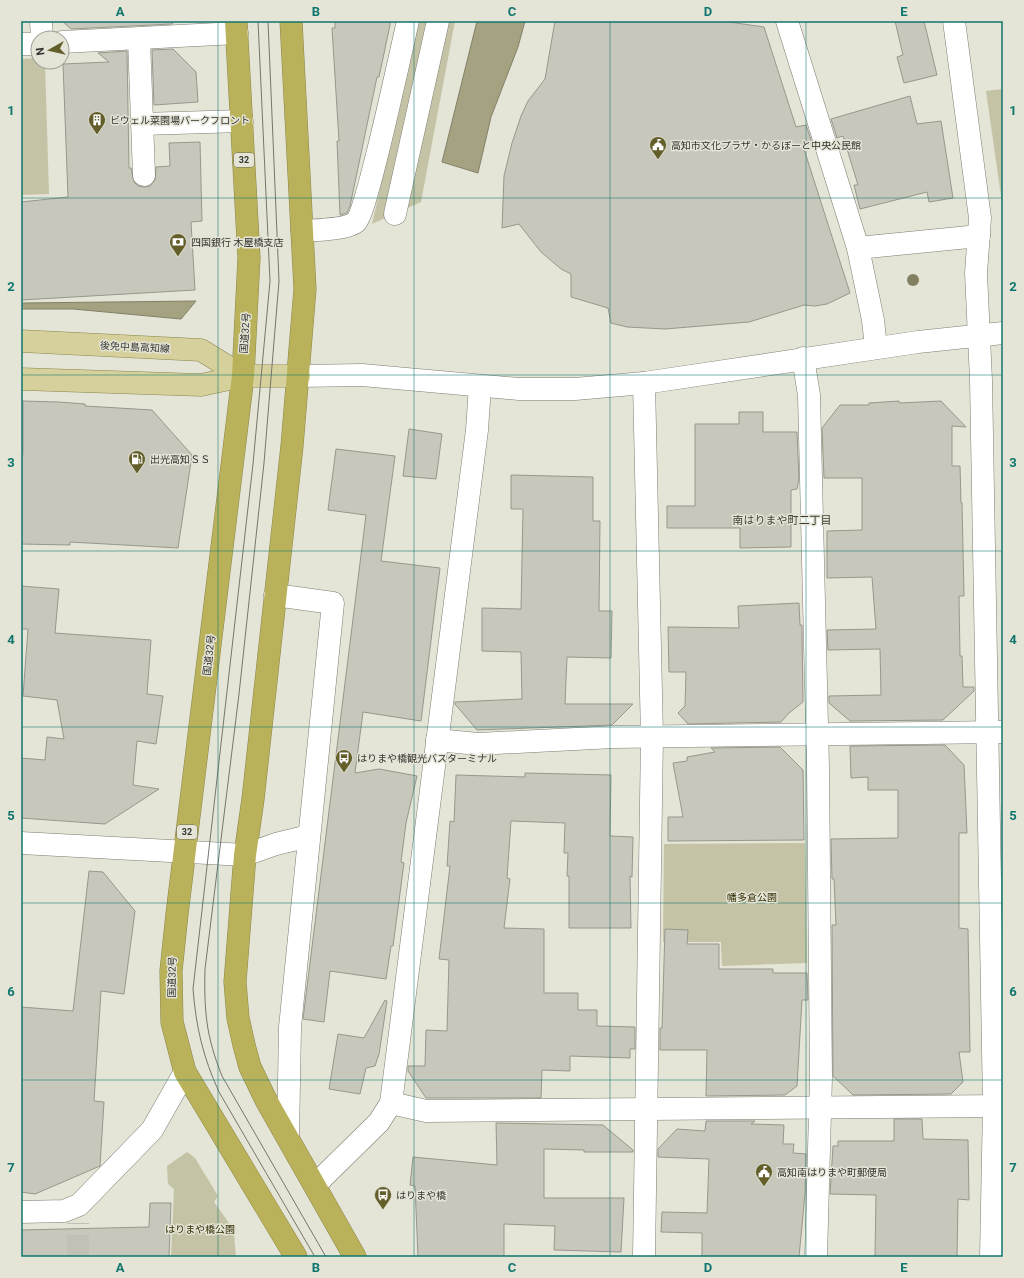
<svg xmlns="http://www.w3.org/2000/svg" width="1024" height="1278" font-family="Roboto,'Noto Sans JP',sans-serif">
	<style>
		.green { fill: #c5c3a5 }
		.water { fill: #a4a280; stroke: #838168 }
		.building { fill: #c8c7bb; stroke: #97978b }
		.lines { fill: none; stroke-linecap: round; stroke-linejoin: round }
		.minor-tunnel { stroke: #c1c1b6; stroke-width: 22; stroke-dasharray: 22 11; stroke-linecap: butt }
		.minor-casing { stroke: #7d7d71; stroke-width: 23 }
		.major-casing { stroke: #8b864b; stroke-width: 23 }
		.highway-casing { stroke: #8b864b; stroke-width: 23 }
		.minor { stroke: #fff; stroke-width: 22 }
		.major { stroke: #d6d19c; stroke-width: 22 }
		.highway { stroke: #bab25a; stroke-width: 22 }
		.tram { stroke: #76756e; stroke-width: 1 }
		.tree { fill: #828061 }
		.grid { fill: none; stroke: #0f766e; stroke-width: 1; stroke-opacity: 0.55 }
		.labels { text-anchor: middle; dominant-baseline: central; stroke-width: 3; stroke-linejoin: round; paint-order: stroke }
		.shield { fill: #e4e4d7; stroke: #6a6962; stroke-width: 1 }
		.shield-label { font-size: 9px; font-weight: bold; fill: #353430 }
		.poi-label { font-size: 10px; fill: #353430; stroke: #e4e4d7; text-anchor: start }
		.street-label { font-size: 10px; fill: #353430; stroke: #e4e4d7 }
		.park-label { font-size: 10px; fill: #322e01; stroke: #e4e4d7 }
		.neighbourhood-label { font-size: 11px; fill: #3f3e34; stroke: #e4e4d7 }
		.neatline { fill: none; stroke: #0f766e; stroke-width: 1.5 }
		.grid-label { font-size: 13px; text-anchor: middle; font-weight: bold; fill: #0f766e }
	</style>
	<rect width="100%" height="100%" fill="#e4e4d7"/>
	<!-- green -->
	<g class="green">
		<polygon points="419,21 455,21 421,202 372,224"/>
		<polygon points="38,58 38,62 45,62 49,194 21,195 21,59"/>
		<polygon points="1003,89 1003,210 986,91"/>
		<polygon points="805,843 807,963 722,966 721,942 663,942 664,844"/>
		<polygon points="187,1152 195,1158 218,1196 214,1202 236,1233 234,1234 236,1257 171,1257 174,1189 168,1184 167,1166"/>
	</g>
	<!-- water -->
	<g class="water">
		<polygon points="477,21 525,21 518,47 491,117 478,173 442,162"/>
		<polygon points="196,301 181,319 73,309 21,309 21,303"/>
	</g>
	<!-- building -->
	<g class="building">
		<polygon points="62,21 175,21 172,24 71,29"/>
		<polygon points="335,21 390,21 390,25 379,77 377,77 350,206 347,213 340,215 337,141 339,141 332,28 335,28"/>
		<polygon points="555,21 722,21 764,27 796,127 806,125 812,143 803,146 850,293 827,304 815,306 804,305 749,322 665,329 627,327 611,323 608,308 571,297 571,274 561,269 541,252 519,224 502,228 504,176 512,143 521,116 528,101 545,79"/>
		<polygon points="895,21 924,21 937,75 904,83 897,57 903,55"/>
		<polygon points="173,49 196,72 198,102 154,105 152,50"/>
		<polygon points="127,51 129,168 131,168 134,182 138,186 144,187 150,186 155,180 156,167 170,166 169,143 200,142 202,221 191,222 195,290 21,300 21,202 68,197 63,64 109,62 98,53"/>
		<polygon points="910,96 917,124 941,121 953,198 929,202 927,192 860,209 854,185 858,185 843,136 837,138 831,119"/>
		<polygon points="23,401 59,402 85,404 85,406 152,410 192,455 178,548 70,542 70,545 21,544 21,455 23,455"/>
		<polygon points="899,401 899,403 941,401 966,427 952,426 952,466 960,466 961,503 962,503 964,596 959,596 960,656 962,656 963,687 974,687 974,691 943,720 850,721 829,703 829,696 881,695 880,649 828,650 827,630 876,629 872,577 827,578 827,531 862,530 862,478 824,478 822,428 840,405 869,405 869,403"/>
		<polygon points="739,412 763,412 763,432 797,432 799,479 797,489 791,490 791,547 740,548 740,528 667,528 667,506 695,506 695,424 739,424"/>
		<polygon points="409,429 442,434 436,479 403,476"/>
		<polygon points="336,449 395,456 381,561 440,568 421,721 363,712 355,773 379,769 417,776 406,823 401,862 404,863 393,946 391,946 386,979 330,971 324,1022 303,1019 366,515 328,510"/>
		<polygon points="511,475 593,477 593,521 600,521 599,611 612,611 611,658 567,657 565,704 633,704 612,725 477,730 455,704 455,702 522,699 521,652 482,651 482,608 521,609 523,509 511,509"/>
		<polygon points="21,586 59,589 55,633 151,640 147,694 163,696 159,724 156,744 137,741 133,785 159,789 105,824 21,818 21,758 45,760 47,737 64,739 57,700 23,696 28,629 21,629"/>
		<polygon points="799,603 800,625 802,625 802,631 803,702 789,713 781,722 688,724 678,713 685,706 686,672 669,672 668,627 739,628 738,606"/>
		<polygon points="945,745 964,765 967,833 959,833 959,928 968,929 970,1052 959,1052 963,1082 951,1094 853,1095 833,1076 832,925 836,925 834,879 832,879 831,839 898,838 898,790 868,790 868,777 851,778 850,746"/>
		<polygon points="780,747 803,770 804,840 668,841 668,817 683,817 673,763 687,761 687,757 715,752 711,748"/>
		<polygon points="525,773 611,775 610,836 633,837 632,877 630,876 631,928 569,928 569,876 567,876 568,853 564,853 565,823 511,821 507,878 510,879 504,928 544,929 544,993 578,993 578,1010 597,1010 597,1026 635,1027 635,1049 630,1049 630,1058 570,1056 570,1071 542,1070 541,1098 426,1098 408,1071 408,1066 425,1066 426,1030 447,1031 449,960 439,959 450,866 447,866 450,821 454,822 456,775 525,777"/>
		<polygon points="89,871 103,872 135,911 124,994 101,991 94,1101 104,1102 100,1166 35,1194 21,1192 21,1007 73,1011"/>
		<polygon points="665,929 688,930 687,944 719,944 719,969 773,969 773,973 807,973 808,1000 802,1000 797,1086 785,1095 706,1096 707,1050 660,1050 660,1028 662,1028"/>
		<polygon points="385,1000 387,1001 379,1054 375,1066 366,1068 360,1094 329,1089 338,1034 364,1038"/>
		<polygon points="894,1119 922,1119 923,1139 968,1140 969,1200 958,1199 957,1257 875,1257 876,1195 830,1194 833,1146 838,1146 838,1141 894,1141"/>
		<polygon points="706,1121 755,1121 751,1124 784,1125 783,1144 794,1144 793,1153 806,1154 805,1194 799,1257 702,1257 702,1233 661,1232 662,1212 707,1213 709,1159 658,1157 658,1149 677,1129 705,1131"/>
		<polygon points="496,1123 603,1125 633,1150 633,1152 584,1152 584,1150 544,1149 544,1198 624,1198 621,1252 554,1250 555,1226 504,1224 504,1257 418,1257 415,1186 410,1185 413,1157 497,1165"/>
		<polygon points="150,1203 171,1203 169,1257 21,1257 21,1230 149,1227"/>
	</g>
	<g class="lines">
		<!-- minor-tunnel -->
		<polyline class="minor-tunnel" points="78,1257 78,1223"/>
		<defs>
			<g id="minor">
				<polyline points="41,21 42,38"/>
				<polyline points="787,21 858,248 873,320 876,348"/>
				<polyline points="954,21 980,218 976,273 981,380 994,1105 991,1257"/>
				<polyline points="139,39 144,175"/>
				<polyline points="62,42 237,33"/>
				<polyline points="21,44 38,44"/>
				<polyline points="142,124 242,121"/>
				<polyline points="395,214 438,21"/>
				<path d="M302 231C315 230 346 230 356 222 366 215 402 46 408 21"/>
				<polyline points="858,248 979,236"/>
				<polyline points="803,358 809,395 818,767 821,1077 816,1257"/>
				<polyline points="299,376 362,375 519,389 575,389 644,383 918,342 1003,333"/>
				<polyline points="275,595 333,603 290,1027 288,1138"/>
				<polyline points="437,740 478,744 614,737 1003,732"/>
				<polyline points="21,843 245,855 276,844 309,836"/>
				<polyline points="391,1103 426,1111 1003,1106"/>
				<polyline points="315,1185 379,1122 391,1103 477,430 480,386"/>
				<polyline points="21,1212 64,1211 79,1205 152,1130 185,1072"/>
				<polyline points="644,1257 652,737 644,383"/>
			</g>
			<g id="major">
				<polyline points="21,341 201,350 243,376"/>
				<polyline points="21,379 201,385 243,376 299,376"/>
			</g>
			<g id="highway">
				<polyline points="236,21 249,258 243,376 177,914 171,971 172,1022 185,1072 296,1257"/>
				<polyline points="291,21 305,289 292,446 253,799 245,855 235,982 238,1018 244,1045 250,1067 266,1100 355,1257"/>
			</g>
		</defs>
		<!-- minor casing -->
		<use href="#minor" class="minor-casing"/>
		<!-- major casing -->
		<use href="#major" class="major-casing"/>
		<!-- highway casing -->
		<use href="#highway" class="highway-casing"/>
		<!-- minor -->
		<use href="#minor" class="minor"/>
		<!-- major -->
		<use href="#major" class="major"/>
		<!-- highway -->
		<use href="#highway" class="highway"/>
		<!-- tram -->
		<g class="tram">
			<path d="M258 21 270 281 253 464 193 989C196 1027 203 1057 219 1092L315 1257"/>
			<path d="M268 21 279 281 264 463 239 694 205 969C204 1011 206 1036 222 1076L326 1257"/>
		</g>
	</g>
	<!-- trees -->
	<circle class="tree" cx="913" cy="280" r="6"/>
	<!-- grid -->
	<path class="grid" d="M218 21V1257M414 21V1257M610 21V1257M806 21V1257M21 198H1003M21 375H1003M21 551H1003M21 727H1003M21 903H1003M21 1080H1003"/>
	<!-- icons -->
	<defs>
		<symbol id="building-pin" viewBox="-11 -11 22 30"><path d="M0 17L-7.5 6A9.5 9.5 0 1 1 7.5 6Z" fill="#635e2a" stroke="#e4e4d7"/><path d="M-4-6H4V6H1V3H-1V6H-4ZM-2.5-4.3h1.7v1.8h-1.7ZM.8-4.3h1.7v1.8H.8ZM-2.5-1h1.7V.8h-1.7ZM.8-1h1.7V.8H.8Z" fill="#fff"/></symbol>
		<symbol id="civic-pin" viewBox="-11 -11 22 30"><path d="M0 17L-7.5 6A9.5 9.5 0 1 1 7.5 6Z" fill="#635e2a" stroke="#e4e4d7"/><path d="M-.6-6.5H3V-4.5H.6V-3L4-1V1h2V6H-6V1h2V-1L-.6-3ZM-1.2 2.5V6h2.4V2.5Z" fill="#fff"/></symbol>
		<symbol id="bank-pin" viewBox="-11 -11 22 30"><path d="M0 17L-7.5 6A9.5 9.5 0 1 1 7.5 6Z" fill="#635e2a" stroke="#e4e4d7"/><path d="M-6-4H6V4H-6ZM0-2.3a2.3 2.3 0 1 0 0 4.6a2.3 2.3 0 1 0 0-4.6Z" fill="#fff"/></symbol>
		<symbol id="fuel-pin" viewBox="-11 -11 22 30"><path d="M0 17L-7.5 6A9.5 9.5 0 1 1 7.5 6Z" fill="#635e2a" stroke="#e4e4d7"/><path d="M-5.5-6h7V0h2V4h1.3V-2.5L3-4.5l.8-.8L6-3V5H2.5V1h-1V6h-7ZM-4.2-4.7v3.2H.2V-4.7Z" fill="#fff"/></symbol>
		<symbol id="bus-pin" viewBox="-11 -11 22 30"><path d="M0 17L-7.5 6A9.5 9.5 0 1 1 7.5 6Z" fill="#635e2a" stroke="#e4e4d7"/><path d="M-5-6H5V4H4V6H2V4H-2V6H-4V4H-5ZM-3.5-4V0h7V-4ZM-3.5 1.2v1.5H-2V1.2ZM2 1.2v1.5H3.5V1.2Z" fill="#fff"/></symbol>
	</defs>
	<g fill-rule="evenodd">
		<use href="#building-pin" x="87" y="110" width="20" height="27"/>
		<use href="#civic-pin" x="648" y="135" width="20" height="27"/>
		<use href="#bank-pin" x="168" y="232" width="20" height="27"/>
		<use href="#fuel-pin" x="127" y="449" width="20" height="27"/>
		<use href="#bus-pin" x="334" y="748" width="20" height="27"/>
		<use href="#civic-pin" x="754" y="1162" width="20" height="27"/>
		<use href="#bus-pin" x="373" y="1185" width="20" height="27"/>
	</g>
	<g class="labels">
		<!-- shield labels -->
		<g class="shield">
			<rect x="234" y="153" width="20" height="14" rx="3"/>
			<rect x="177" y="825" width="20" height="14" rx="3"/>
		</g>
		<g class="shield-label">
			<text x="244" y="160">32</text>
			<text x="187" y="832">32</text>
		</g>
		<!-- poi labels -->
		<g class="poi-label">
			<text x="110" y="120">ビウェル菜園場パークフロント</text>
			<text x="671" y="145">高知市文化プラザ・かるぽーと中央公民館</text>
			<text x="191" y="242">四国銀行 木屋橋支店</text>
			<text x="150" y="459">出光高知ＳＳ</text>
			<text x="357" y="758">はりまや橋観光バスターミナル</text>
			<text x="777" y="1172">高知南はりまや町郵便局</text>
			<text x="396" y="1195">はりまや橋</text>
		</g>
		<!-- street labels -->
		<g class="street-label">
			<text transform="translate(245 333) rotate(-86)">国道32号</text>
			<text transform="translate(135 347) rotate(3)">後免中島高知線</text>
			<text transform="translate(209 655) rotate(-83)">国道32号</text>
			<text transform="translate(172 977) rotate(-89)">国道32号</text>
		</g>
		<!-- park labels -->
		<g class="park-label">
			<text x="752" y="897">幡多倉公園</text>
			<text x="200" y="1229">はりまや橋公園</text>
		</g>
		<!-- neighbourhood labels -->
		<g class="neighbourhood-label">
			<text x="782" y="520">南はりまや町二丁目</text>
		</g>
	</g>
	<!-- border -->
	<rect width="1024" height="1278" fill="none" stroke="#e4e4d7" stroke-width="44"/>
	<!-- north arrow -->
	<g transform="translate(50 50) rotate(262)"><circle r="19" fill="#e4e4d7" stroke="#9e9e94"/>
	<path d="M0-3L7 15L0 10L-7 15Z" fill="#635e2a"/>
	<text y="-6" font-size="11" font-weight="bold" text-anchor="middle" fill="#353430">N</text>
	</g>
	<rect x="22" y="22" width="980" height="1234" class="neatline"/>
	<g class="grid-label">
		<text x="120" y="16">A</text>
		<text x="316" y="16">B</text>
		<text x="512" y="16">C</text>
		<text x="708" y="16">D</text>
		<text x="904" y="16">E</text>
		<text x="11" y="115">1</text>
		<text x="1013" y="115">1</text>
		<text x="11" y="291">2</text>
		<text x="1013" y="291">2</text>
		<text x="11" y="467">3</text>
		<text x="1013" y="467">3</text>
		<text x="11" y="644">4</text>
		<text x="1013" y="644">4</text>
		<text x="11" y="820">5</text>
		<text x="1013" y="820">5</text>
		<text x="11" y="996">6</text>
		<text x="1013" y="996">6</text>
		<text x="11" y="1172">7</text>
		<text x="1013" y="1172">7</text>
		<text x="120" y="1272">A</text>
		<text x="316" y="1272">B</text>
		<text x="512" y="1272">C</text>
		<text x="708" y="1272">D</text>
		<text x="904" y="1272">E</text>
	</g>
</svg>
